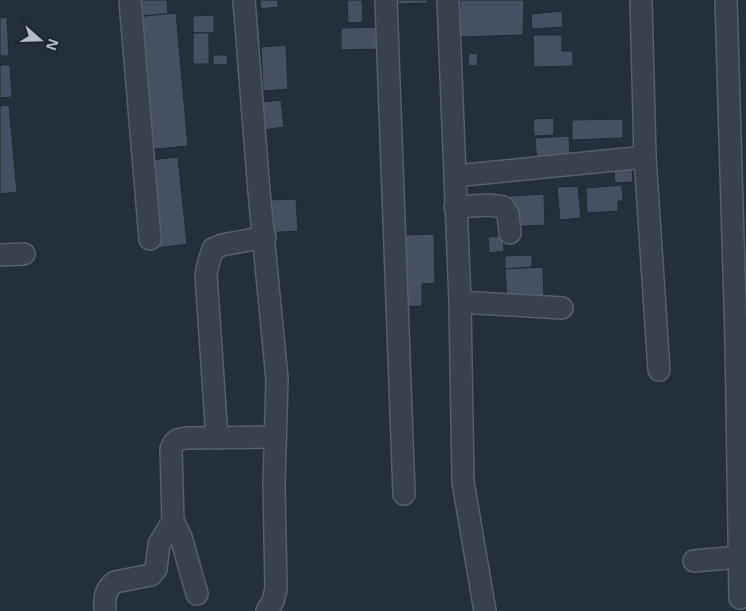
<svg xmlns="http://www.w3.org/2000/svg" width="746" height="611" font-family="'Open Sans',sans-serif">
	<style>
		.building { fill: #455162; stroke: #1f2835 }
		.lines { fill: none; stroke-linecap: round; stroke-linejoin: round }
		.minor-casing { stroke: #565f6c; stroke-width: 24 }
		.minor { stroke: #38414e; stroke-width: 21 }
	</style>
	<rect width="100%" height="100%" fill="#242f3e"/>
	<!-- building -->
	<g class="building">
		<polygon points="137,0 167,0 168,14 138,16"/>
		<polygon points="260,0 278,0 278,7 261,9"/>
		<polygon points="347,0 362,0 363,22 348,23"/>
		<polygon points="398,0 427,0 428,3 398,4"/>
		<polygon points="460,0 524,0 523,35 460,37"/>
		<polygon points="562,11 563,27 532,29 531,14"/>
		<polygon points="176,13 188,146 146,150 135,17"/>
		<polygon points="214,15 214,33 193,33 193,16"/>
		<polygon points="7,17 9,56 0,56 0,18"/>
		<polygon points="380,27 380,49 341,50 341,28"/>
		<rect x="193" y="33" width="16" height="31"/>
		<polygon points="533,35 562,35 562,51 573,51 573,66 534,67"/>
		<polygon points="286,45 288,89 263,91 261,47"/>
		<polygon points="469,53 478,54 477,66 468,65"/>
		<polygon points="213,55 227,55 228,64 213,65"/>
		<polygon points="0,65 10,65 12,97 0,98"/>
		<polygon points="281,100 284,127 263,130 261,102"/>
		<polygon points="9,105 17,192 0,194 0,106"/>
		<polygon points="554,118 554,135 534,136 533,119"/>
		<polygon points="623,119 623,138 572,140 572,120"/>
		<polygon points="569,136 570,162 537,163 535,138"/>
		<polygon points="178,157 187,244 158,248 149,160"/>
		<polygon points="632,169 633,182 615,183 614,170"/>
		<polygon points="622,185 623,201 618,201 618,211 587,213 586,188"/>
		<polygon points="578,186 581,218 560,220 557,187"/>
		<polygon points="544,194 545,225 510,227 509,196"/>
		<polygon points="296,199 298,231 265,233 263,200"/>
		<polygon points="434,234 435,283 422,284 422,306 403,307 401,235"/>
		<polygon points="503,236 504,251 489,253 488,237"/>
		<polygon points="532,255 532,267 505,269 505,256"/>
		<polygon points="543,267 544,301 507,303 505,269"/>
	</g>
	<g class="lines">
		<defs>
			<g id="minor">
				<polyline points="130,0 150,239"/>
				<polyline points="244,0 259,192 277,379 274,484 276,589 273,601 267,611"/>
				<polyline points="386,0 404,494"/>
				<polyline points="448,0 460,302 463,482 485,611"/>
				<polyline points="641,0 645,157 659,370"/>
				<polyline points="726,0 736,341 740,598"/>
				<polyline points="455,176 645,157"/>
				<polyline points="455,207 489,205 503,207 508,214 510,233"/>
				<polyline points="0,255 24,254"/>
				<polyline points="460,302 562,308"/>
				<polyline points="217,438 206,275 209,261 213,249 222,245 265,237"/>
				<polyline points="173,521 181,537 197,594"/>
				<polyline points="694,561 739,557"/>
				<path d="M105 611C104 599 105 589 115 582L151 575 156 569 159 544 173 521 171 449C174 440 178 439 187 438L275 437"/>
			</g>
		</defs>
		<!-- minor casing -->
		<use href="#minor" class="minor-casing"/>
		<!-- minor -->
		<use href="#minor" class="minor"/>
	</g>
	<!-- north arrow -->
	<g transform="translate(40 40) rotate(110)" stroke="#1d2633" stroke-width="4" paint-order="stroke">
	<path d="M0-4L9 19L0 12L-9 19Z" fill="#b4bcc9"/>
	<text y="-8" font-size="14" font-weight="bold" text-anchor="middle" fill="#b4bcc9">N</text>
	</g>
</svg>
